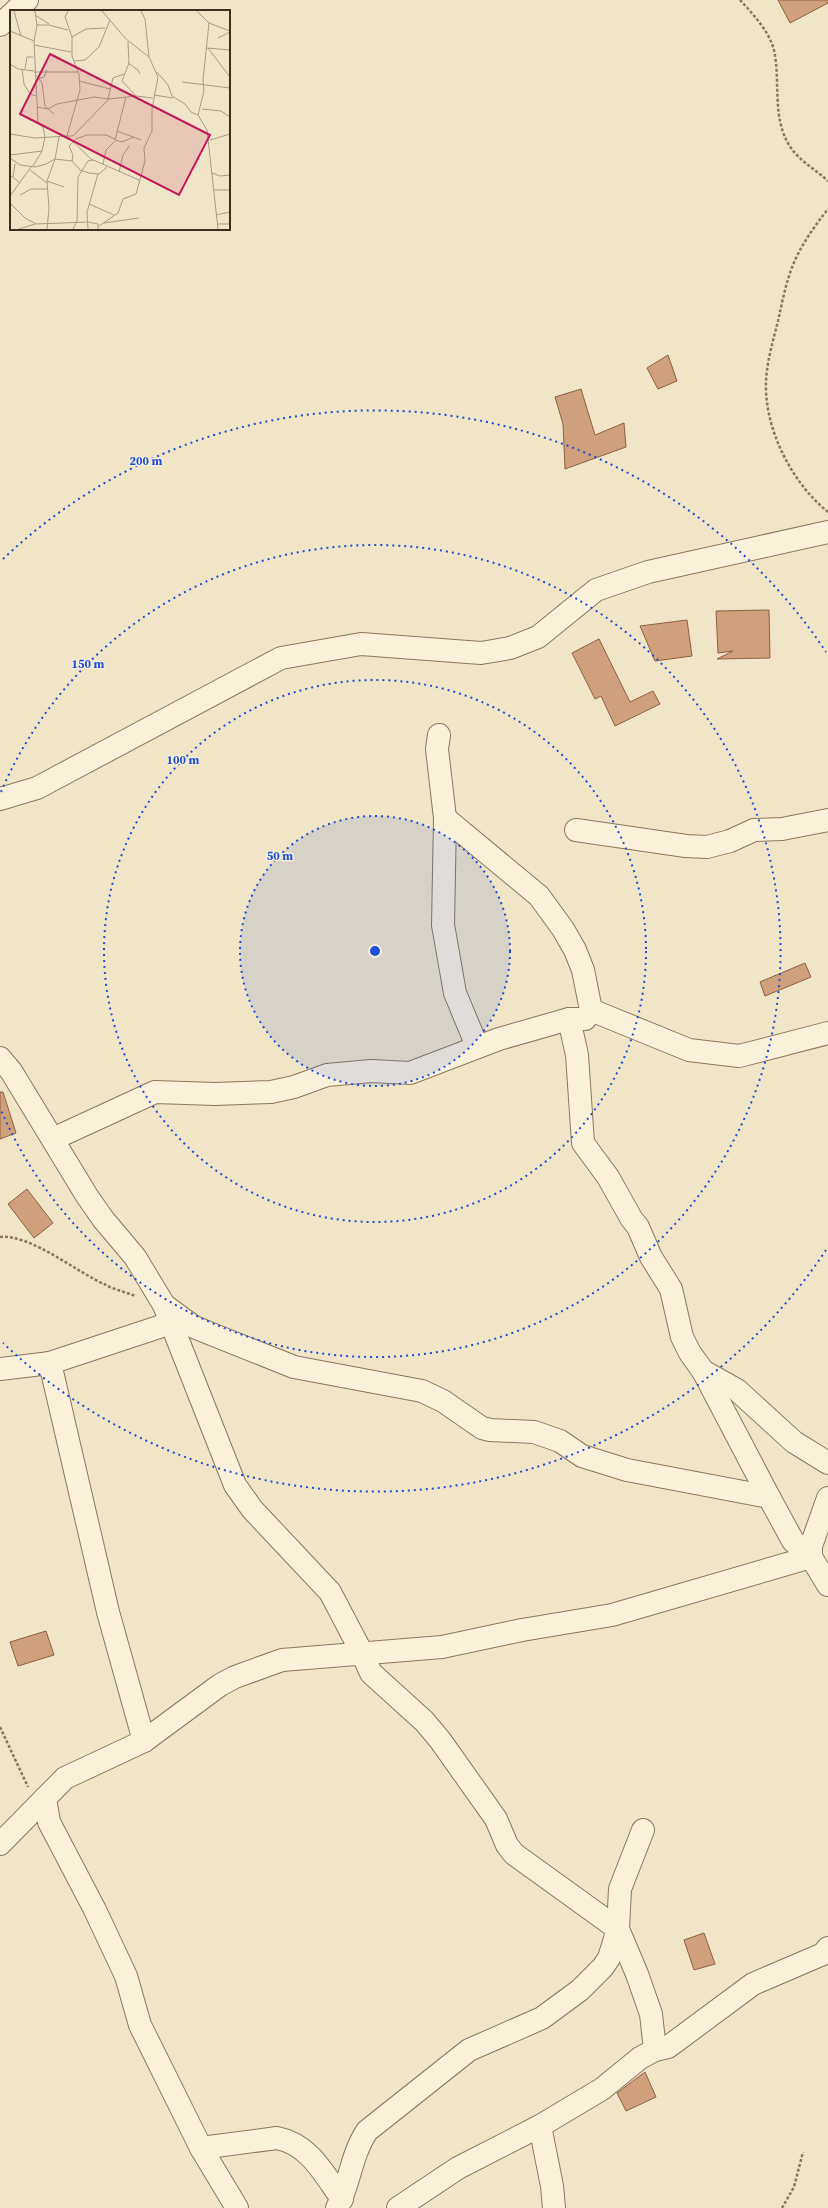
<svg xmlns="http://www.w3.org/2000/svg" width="828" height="2208" font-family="'Source Serif 4',serif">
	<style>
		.building { fill: #d0a07c; stroke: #8e6040 }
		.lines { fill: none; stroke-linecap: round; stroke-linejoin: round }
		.minor-casing { stroke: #8d775b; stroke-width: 24 }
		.path { stroke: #8d775b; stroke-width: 2.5; stroke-dasharray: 3 2; stroke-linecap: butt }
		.minor { stroke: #faf1db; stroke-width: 22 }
		.ring { fill: none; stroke: #1d4ed8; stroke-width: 2; stroke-dasharray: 2 4 }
		.inset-road { fill: none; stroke: #a89c84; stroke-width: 1 }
		.view { fill: #c2185b; fill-opacity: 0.15; stroke: #c2185b; stroke-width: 2 }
		.inset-edge { fill: none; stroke: #3d2e20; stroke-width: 2 }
		.centre { fill: #1d4ed8; stroke: #f7eed7; stroke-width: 2 }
		.ring-label { font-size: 12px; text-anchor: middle; font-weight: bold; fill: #1d4ed8; stroke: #f7eed7; stroke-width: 3; stroke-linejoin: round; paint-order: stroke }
	</style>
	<rect width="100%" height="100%" fill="#f0e5c7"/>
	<!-- building -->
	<g class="building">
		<polygon points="778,0 828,0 828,3 790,23"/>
		<polygon points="668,355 677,381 658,389 647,368"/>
		<polygon points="581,389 595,435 624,423 626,447 565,469 563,424 555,397"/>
		<polygon points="769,610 770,658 717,659 733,651 718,653 716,611"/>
		<polygon points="687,620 692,656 655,661 640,626"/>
		<polygon points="599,639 630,702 653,691 660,704 615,726 601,696 595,699 572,653"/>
		<polygon points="805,963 811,977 765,996 760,982"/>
		<polygon points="0,1092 3,1092 16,1133 0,1139"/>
		<polygon points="27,1189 53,1223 34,1238 8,1204"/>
		<polygon points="46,1631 54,1655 18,1666 10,1642"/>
		<polygon points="704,1933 715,1964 694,1970 684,1940"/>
		<polygon points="645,2072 656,2097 626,2111 617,2093"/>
	</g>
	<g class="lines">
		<defs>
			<g id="minor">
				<polyline points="15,11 27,0"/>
				<polyline points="0,25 11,15"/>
				<polyline points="439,735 437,749 445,818 443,925 455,993 477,1046"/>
				<polyline points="0,799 37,788 281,658 361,644 481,653 510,648 538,637 596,590 648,572 828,532"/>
				<polyline points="576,830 686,846 707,847 730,841 754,830 782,829 828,820"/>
				<polyline points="591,1010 689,1050 739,1056 828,1033"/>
				<polyline points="569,1019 577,1055 583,1143 608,1177 631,1218 638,1227 651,1257 671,1289 682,1337 690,1353 703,1371 737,1390 794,1442 828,1463"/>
				<polyline points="0,1058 11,1071 87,1196 103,1219 135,1257 164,1305 235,1485 252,1509 330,1592 362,1653 371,1673 424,1721 440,1740 496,1819 507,1845 514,1854 618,1929 637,1974 651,2014 655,2050"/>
				<polyline points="53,1139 155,1092 215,1094 271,1092 294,1087 327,1075 371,1071 410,1073 499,1039 569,1019 585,1019 591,1010 583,970 575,950 563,929 539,896 445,818"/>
				<polyline points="164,1305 194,1327 294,1367 422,1391 443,1401 482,1428 490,1430 534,1432 560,1441 582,1456 627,1470 769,1497 793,1541 811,1557"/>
				<polyline points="50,1363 108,1612 144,1741"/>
				<polyline points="0,1369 50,1363 171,1323"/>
				<polyline points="703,1371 769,1497"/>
				<polyline points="828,1498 811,1546 811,1557 828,1585"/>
				<polyline points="45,1798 49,1822 95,1910 126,1976 140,2025 201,2148 237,2208"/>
				<polyline points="0,1844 65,1778 144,1741 220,1685 235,1677 282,1660 442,1647 522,1630 612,1615 811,1557"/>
				<polyline points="540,2126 552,2186 554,2208"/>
				<path d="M201 2148 277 2138C309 2144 324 2174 342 2199"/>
				<path d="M337 2208C350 2183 351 2155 367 2131L469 2050 542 2018 580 1990 603 1967 609 1958 618 1929 620 1889 643 1830"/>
				<polyline points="398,2208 458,2168 540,2126 602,2089 640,2058 655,2050 668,2047 753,1984 823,1954 828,1948"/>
			</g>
		</defs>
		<!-- minor casing -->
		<use href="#minor" class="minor-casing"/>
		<!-- path -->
		<g class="path">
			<path d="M740 0C753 14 769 31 774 50 781 82 771 119 791 148 800 161 816 170 828 181"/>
			<path d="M828 512C792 483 764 429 766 381 767 361 773 341 778 321 783 299 787 275 798 254 806 238 817 223 828 209"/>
			<path d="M0 1237C31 1234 76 1272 106 1285 115 1290 126 1292 135 1296"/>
			<polyline points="0,1727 28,1787"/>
			<polyline points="782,2208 794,2187 803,2152"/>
		</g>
		<!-- minor -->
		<use href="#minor" class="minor"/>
	</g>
	<!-- distance rings -->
	<circle cx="375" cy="951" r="135" fill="#1d4ed8" fill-opacity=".12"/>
	<g class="ring">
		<circle cx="375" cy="951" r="135"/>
		<circle cx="375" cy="951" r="271"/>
		<path d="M1 792A406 406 0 1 1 1 1110"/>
		<path d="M826 1250A541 541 0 0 1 3 1343M3 559A541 541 0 0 1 826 652"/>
	</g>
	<!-- overview -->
	<g transform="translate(10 10)">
		<rect width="220" height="220" fill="#f0e5c7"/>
		<path class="inset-road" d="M4 1 11 26M58 1 55 7 62 27M131 1 135 9 139 47M187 1 199 13 220 21M25 5 39 14M27 15H39L58 20M95 18 76 19 62 27V46L69 64 70 80 57 126H63L99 89M0 21 24 31 28 113 33 117 35 127M208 28 220 22M24 31 27 15 25 1M118 32 119 53 112 71 126 86M24 35 61 42M197 38 220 40M198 38 220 67M64 51 75 50 89 37 100 10M118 53 128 60 130 64M0 54 8 59 24 61M12 59 14 74 20 84 26 86M15 59 17 47H23M24 62H68M147 62 158 75 162 86 175 94 181 102 188 105 197 120 208 219M26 65 32 73 35 96 44 104M28 69 34 67 37 60M69 71 100 79M172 72 220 78M144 85 163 88M116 87 105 130 112 132 124 127M98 89 103 68 114 64M27 97 38 99 47 94 84 87 99 89 126 86 143 88M192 99 211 101 220 107M188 105 194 81 193 70 199 13M107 121 131 130M0 124 25 128 57 126 81 149 129 170M200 130 220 124M0 145 32 141 35 127M0 148 10 155 25 157 36 154 45 149 49 127M62 151 63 145 59 136 66 129 77 125H96L105 129M93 154 96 140 105 131M23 156 32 141M20 160 37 173M109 162 113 145 119 136M202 163 210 166 220 165M0 165 10 173M3 167 5 154M37 171 54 177M204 180H220M10 185 21 179H38M0 186 21 157M0 193 15 208 26 214 78 212 88 214V219M79 194 104 205M206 205 220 202M94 213 129 208M207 214H220M89 216 108 203 113 189 126 184 135 151 134 138 142 121V99L148 67 139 47 116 29 92 1M9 219 25 214M37 219 39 198 37 171 45 149 62 151 70 160 79 163 89 164 97 157M63 219 67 211 68 167 78 151 83 150M78 219 77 202 88 164"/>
		<path class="view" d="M40 44 200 125 169 185 10 104Z"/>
		<rect width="220" height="220" class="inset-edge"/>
	</g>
	<circle cx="375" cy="951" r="6" class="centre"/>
	<g class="ring-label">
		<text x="146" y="465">200 m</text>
		<text x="88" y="668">150 m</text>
		<text x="183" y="764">100 m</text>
		<text x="280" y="860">50 m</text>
	</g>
</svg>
